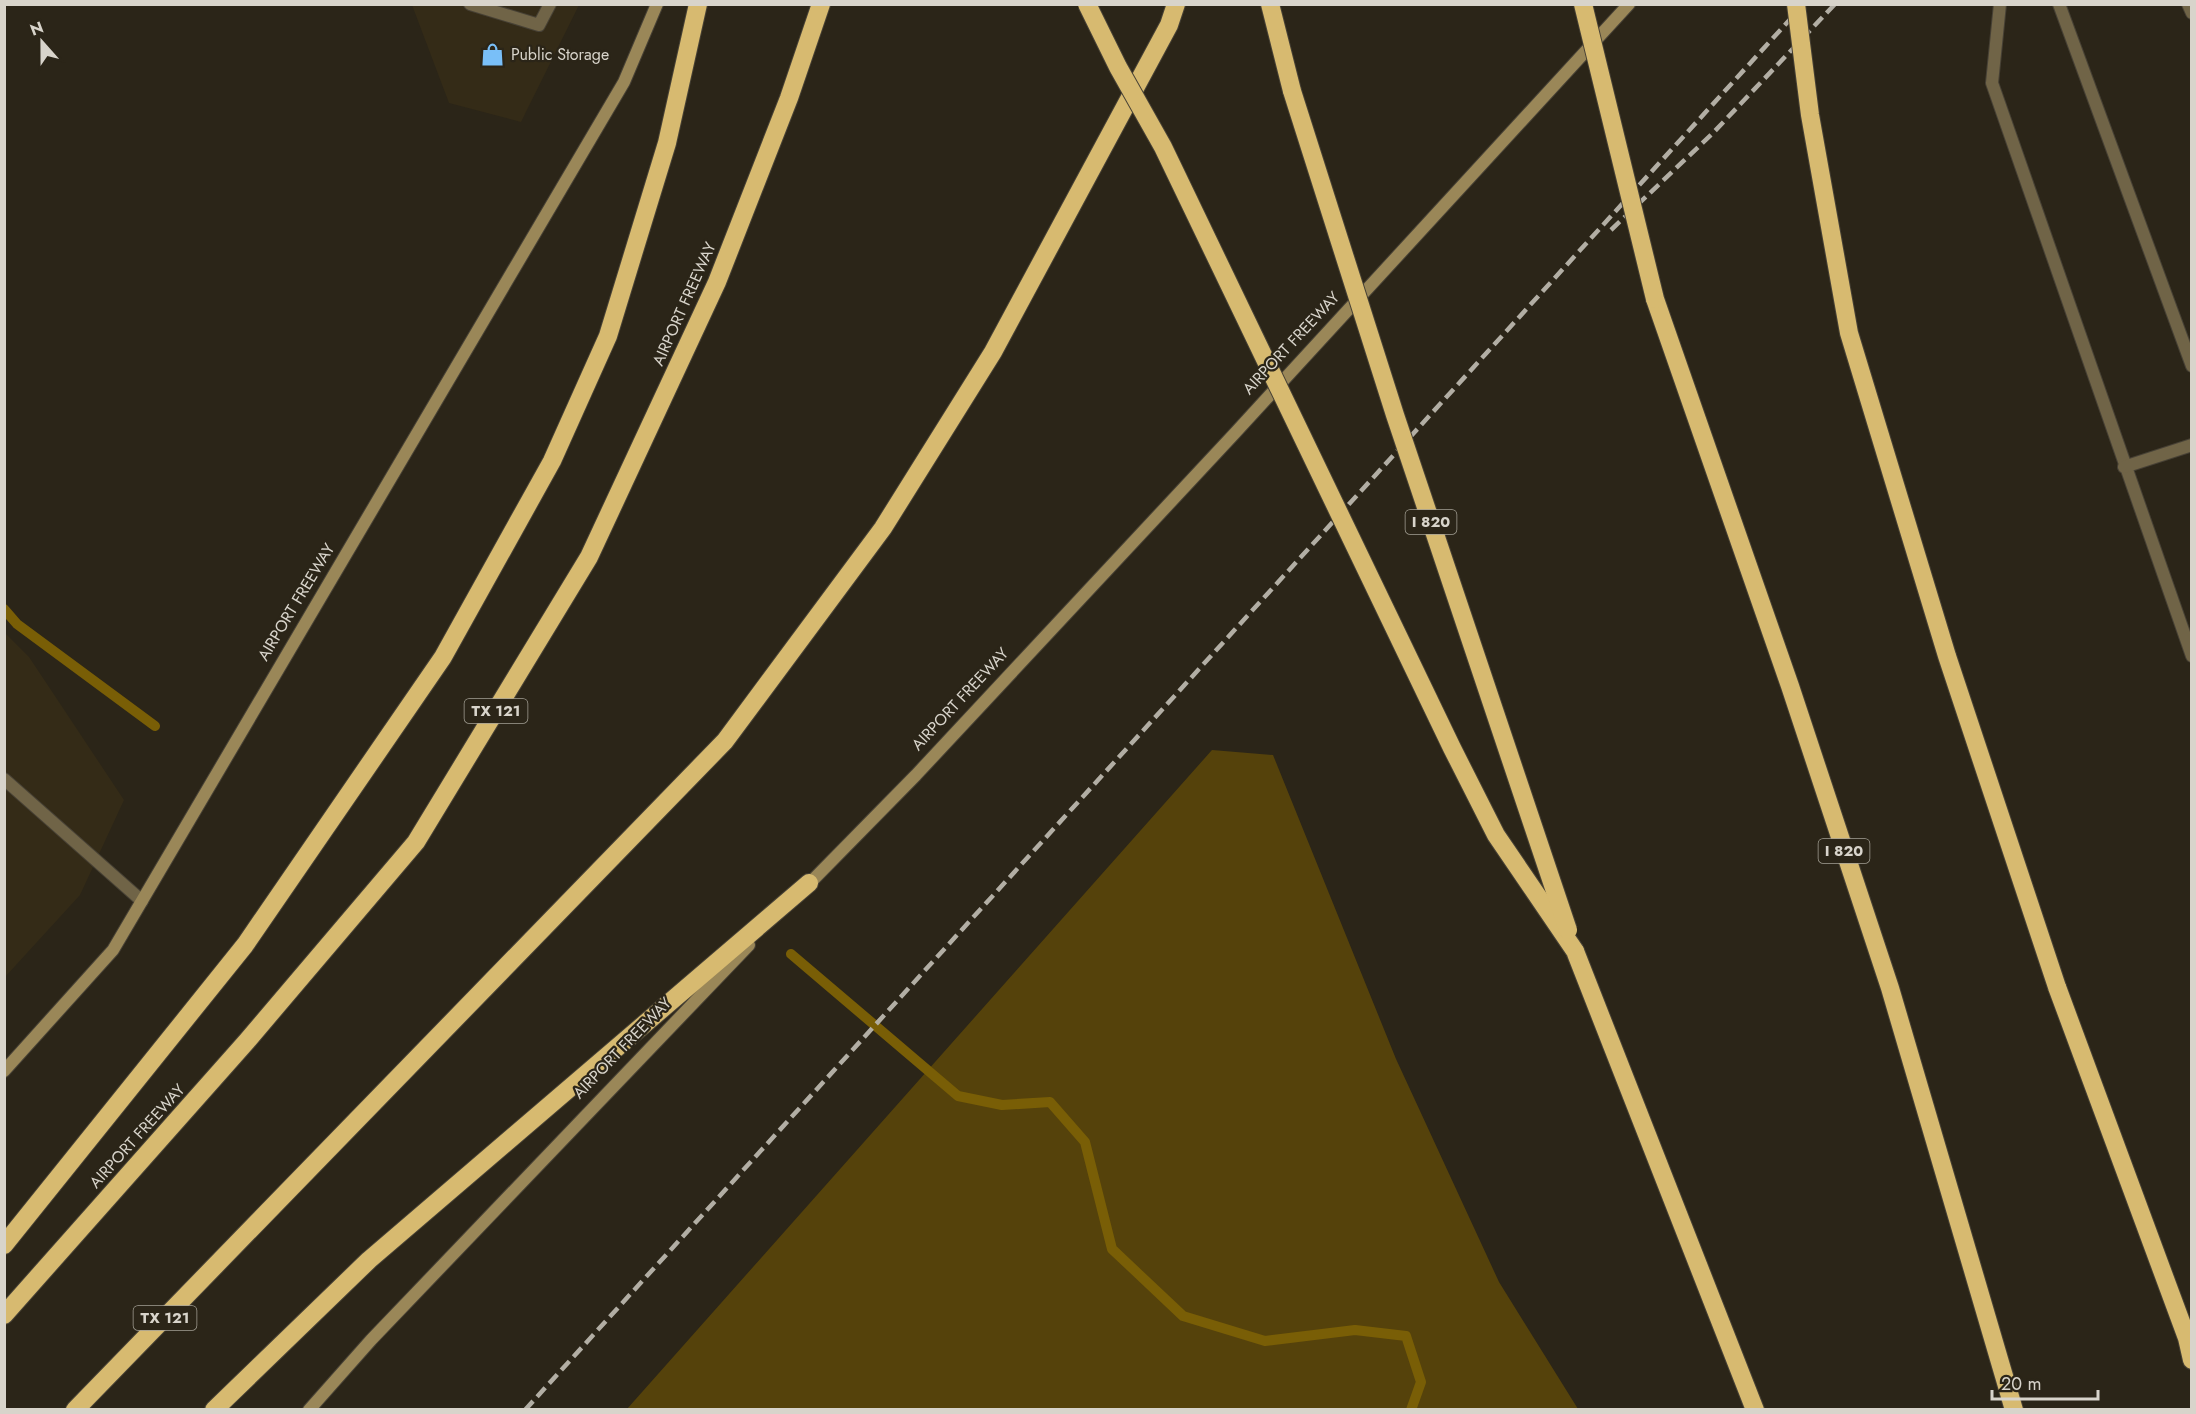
<svg xmlns="http://www.w3.org/2000/svg" width="2196" height="1414" font-family="Jost,sans-serif">
	<style>
		.built { fill: #342b17 }
		.green { fill: #55420b }
		.lines { fill: none; stroke-linecap: round; stroke-linejoin: round }
		.stream { stroke: #795e06; stroke-width: 10 }
		.service-casing { stroke: #474135; stroke-width: 14 }
		.secondary-casing { stroke: #474135; stroke-width: 14 }
		.motorway-casing { stroke: #474135; stroke-width: 20 }
		.service { stroke: #706447; stroke-width: 12 }
		.secondary { stroke: #9a8758; stroke-width: 12 }
		.motorway { stroke: #d7ba70; stroke-width: 18 }
		.rail { stroke: #b2aea4; stroke-width: 4.5; stroke-dasharray: 12 6; stroke-linecap: butt }
		.motorway-bridge-casing { stroke: #474135; stroke-width: 20; stroke-linecap: butt }
		.motorway-bridge { stroke: #d7ba70; stroke-width: 18 }
		.labels { text-anchor: middle; dominant-baseline: central; stroke-width: 4.5; stroke-linejoin: round; paint-order: stroke }
		.shield { fill: #2b2518; stroke: #a4a095; stroke-width: 1.5 }
		.shield-label { font-size: 15px; font-weight: bold; fill: #d8d4cb }
		.poi-label { font-size: 16px; fill: #d8d4cb; stroke: #2b2518; text-anchor: start }
		.street-label { font-size: 16px; fill: #d8d4cb; stroke: #2b2518 }
	</style>
	<rect width="100%" height="100%" fill="#2b2518"/>
	<!-- built -->
	<g class="built">
		<polygon points="412,5 579,5 521,122 449,103"/>
		<polygon points="4,632 29,657 124,800 80,895 5,977"/>
	</g>
	<!-- green -->
	<polygon class="green" points="1212,750 1273,755 1396,1059 1499,1282 1578,1409 627,1409"/>
	<g class="lines">
		<!-- stream -->
		<g class="stream">
			<polyline points="4,609 17,624 155,726"/>
			<polyline points="791,954 958,1096 1002,1105 1050,1102 1085,1142 1112,1249 1183,1316 1265,1341 1355,1330 1406,1336 1421,1382 1411,1410"/>
		</g>
		<defs>
			<g id="service">
				<polyline points="470,4 539,25 550,4"/>
				<polyline points="2000,4 1992,83 2192,656"/>
				<polyline points="2059,4 2192,366"/>
				<polyline points="2188,4 2192,13"/>
				<polyline points="2124,467 2192,445"/>
				<polyline points="4,779 142,901"/>
			</g>
			<g id="secondary">
				<polyline points="805,888 916,775 1235,433 1629,4"/>
				<polyline points="4,1071 113,950 624,82 657,4"/>
				<polyline points="309,1410 371,1340 749,945"/>
			</g>
			<g id="motorway">
				<polyline points="1270,4 1292,91"/>
				<polyline points="1655,299 1790,686 1890,988 2014,1410"/>
				<polyline points="1575,951 1755,1410"/>
				<polyline points="2057,987 2187,1338 2192,1360"/>
				<polyline points="4,1245 245,945 443,657 552,461 608,336 667,143 698,4"/>
				<polyline points="4,1315 247,1041 416,842 589,557 717,282 789,98 821,4"/>
				<polyline points="75,1410 725,741 883,528 993,352 1169,25 1176,4"/>
				<polyline points="214,1410 369,1260 809,883"/>
			</g>
		</defs>
		<!-- service casing -->
		<use href="#service" class="service-casing"/>
		<!-- secondary casing -->
		<use href="#secondary" class="secondary-casing"/>
		<!-- motorway casing -->
		<use href="#motorway" class="motorway-casing"/>
		<!-- service -->
		<use href="#service" class="service"/>
		<!-- secondary -->
		<use href="#secondary" class="secondary"/>
		<!-- motorway -->
		<use href="#motorway" class="motorway"/>
		<!-- rail -->
		<g class="rail">
			<polyline points="1611,230 1713,133 1835,4"/>
			<polyline points="525,1410 1804,4"/>
		</g>
		<defs>
			<g id="motorway-bridge">
				<polyline points="1087,4 1118,67 1163,147 1452,748 1496,835 1575,951"/>
				<polyline points="1583,4 1655,299"/>
				<polyline points="1796,4 1810,115 1849,333 1947,656 2057,987"/>
				<polyline points="1292,91 1395,415 1568,930"/>
			</g>
		</defs>
		<!-- motorway-bridge casing -->
		<use href="#motorway-bridge" class="motorway-bridge-casing"/>
		<!-- motorway-bridge -->
		<use href="#motorway-bridge" class="motorway-bridge"/>
	</g>
	<!-- icons -->
	<defs>
		<symbol id="shop-bare" viewBox="-9 -9 18 18"><path d="M-5-2.5h2.3a2.7 3.5 0 0 1 5.4 0H5L5.5 6h-11ZM-1.5-2.5h3a1.5 2.3 0 0 0-3 0Z" fill="#79bff8" stroke="#2b2518" stroke-width="2.5" paint-order="stroke"/></symbol>
	</defs>
	<g fill-rule="evenodd">
		<use href="#shop-bare" x="476" y="38" width="33" height="33"/>
	</g>
	<g class="labels">
		<!-- shield labels -->
		<g class="shield">
			<rect x="1405.5" y="510" width="51" height="24" rx="4.5"/>
			<rect x="464.5" y="699" width="63" height="24" rx="4.5"/>
			<rect x="1818.5" y="839" width="51" height="24" rx="4.5"/>
			<rect x="133.5" y="1306" width="63" height="24" rx="4.5"/>
		</g>
		<g class="shield-label">
			<text x="1431" y="522">I 820</text>
			<text x="496" y="711">TX 121</text>
			<text x="1844" y="851">I 820</text>
			<text x="165" y="1318">TX 121</text>
		</g>
		<!-- poi labels -->
		<g class="poi-label">
			<text x="511" y="54">Public Storage</text>
		</g>
		<!-- street labels -->
		<g class="street-label">
			<text transform="translate(684 304) rotate(-66)">AIRPORT FREEWAY</text>
			<text transform="translate(1291 343) rotate(-47)">AIRPORT FREEWAY</text>
			<text transform="translate(296 602) rotate(-59)">AIRPORT FREEWAY</text>
			<text transform="translate(960 699) rotate(-47)">AIRPORT FREEWAY</text>
			<text transform="translate(622 1048) rotate(-46)">AIRPORT FREEWAY</text>
			<text transform="translate(137 1136) rotate(-48)">AIRPORT FREEWAY</text>
		</g>
	</g>
	<!-- border -->
	<rect width="2196" height="1414" fill="none" stroke="#d8d4cb" stroke-width="12"/>
	<!-- north arrow -->
	<g transform="translate(42 42) rotate(339)" stroke="#2b2518" stroke-width="4.5" paint-order="stroke">
	<path d="M0-4.5L10 22L0 15L-10 22Z" fill="#d8d4cb"/>
	<text y="-9" font-size="16" font-weight="bold" text-anchor="middle" fill="#d8d4cb">N</text>
	</g>
	<!-- scale -->
	<path d="M1992 1390v9h106v-9" fill="none" stroke="#d8d4cb" stroke-width="3"/>
	<text x="2001" y="1390" font-size="18" fill="#d8d4cb" stroke="#2b2518" stroke-width="4.5" paint-order="stroke">20 m</text>
</svg>
